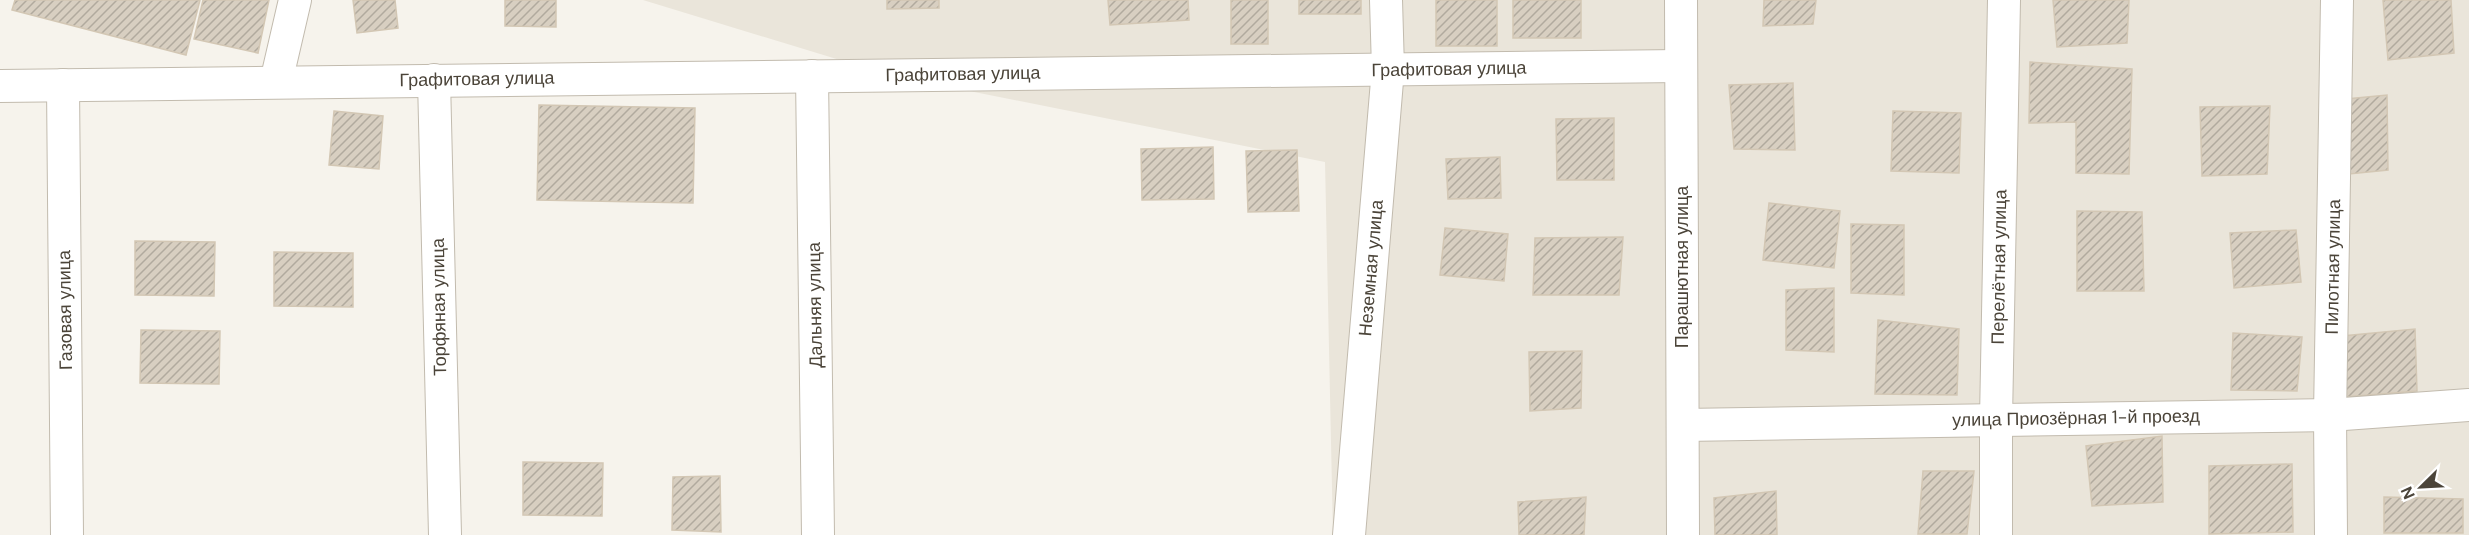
<svg xmlns="http://www.w3.org/2000/svg" width="2469" height="535" font-family="'DM Sans',sans-serif">
	<style>
		.residential { fill: #eae5da }
		.building { fill: url(#building-hatch); stroke: #d3c7b4; stroke-width: 1.5 }
		.lines { fill: none; stroke-linecap: round; stroke-linejoin: round }
		.minor-casing { stroke: #c2bbae; stroke-width: 34 }
		.minor { stroke: #fff; stroke-width: 32 }
		.labels { text-anchor: middle; dominant-baseline: central; stroke-width: 4.5; stroke-linejoin: round; paint-order: stroke }
		.street-label { font-size: 18px; fill: #4b4439; stroke: #fff }
	</style>
	<defs>
		<pattern id="building-hatch" width="6" height="6" patternUnits="userSpaceOnUse" patternTransform="scale(1.5)"><rect width="6" height="6" fill="#d8cfc1"/><path d="M-1 1l2-2M0 6l6-6M5 7l2-2" fill="none" stroke="#b1aa9e"/></pattern>
	</defs>
	<rect width="100%" height="100%" fill="#f6f3ec"/>
	<!-- residential -->
	<polygon class="residential" points="643,0 2469,0 2469,535 1333,535 1325,162 889,75"/>
	<!-- building -->
	<g class="building">
		<polygon points="15,0 200,0 186,55 12,10"/>
		<polygon points="203,0 269,0 258,53 194,39"/>
		<polygon points="353,0 395,0 398,28 357,33"/>
		<polygon points="505,0 556,0 556,27 505,26"/>
		<polygon points="887,0 939,0 939,8 887,9"/>
		<polygon points="1108,0 1188,0 1189,20 1110,25"/>
		<rect x="1231" y="0" width="37" height="44"/>
		<rect x="1299" y="0" width="62" height="14"/>
		<rect x="1436" y="0" width="61" height="46"/>
		<rect x="1513" y="0" width="68" height="38"/>
		<polygon points="1764,0 1816,0 1813,24 1763,26"/>
		<polygon points="2053,0 2129,0 2127,43 2057,47"/>
		<polygon points="2383,0 2451,0 2454,53 2388,60"/>
		<polygon points="2030,62 2132,69 2129,174 2076,173 2076,122 2029,123"/>
		<polygon points="1793,83 1795,150 1734,149 1729,85"/>
		<polygon points="2387,95 2388,170 2349,174 2346,99"/>
		<polygon points="539,105 695,108 693,203 537,200"/>
		<polygon points="2270,106 2267,174 2202,176 2200,107"/>
		<polygon points="334,111 383,116 379,169 329,165"/>
		<polygon points="1893,111 1961,113 1959,173 1891,171"/>
		<polygon points="1614,118 1614,180 1557,180 1556,119"/>
		<polygon points="1213,147 1214,199 1142,200 1141,149"/>
		<polygon points="1297,150 1299,211 1248,212 1246,151"/>
		<polygon points="1500,157 1501,198 1448,199 1446,159"/>
		<polygon points="1769,203 1840,211 1834,268 1763,260"/>
		<polygon points="2077,211 2142,212 2144,291 2077,291"/>
		<polygon points="1851,224 1904,225 1904,295 1851,293"/>
		<polygon points="1445,228 1508,234 1504,281 1440,275"/>
		<polygon points="2296,230 2301,282 2234,288 2230,233"/>
		<polygon points="1623,237 1619,295 1533,295 1535,238"/>
		<polygon points="135,241 215,242 214,296 135,295"/>
		<polygon points="274,252 353,253 353,307 274,306"/>
		<polygon points="1834,288 1834,352 1786,350 1786,290"/>
		<polygon points="1878,320 1959,329 1957,395 1875,394"/>
		<polygon points="2415,329 2417,391 2345,397 2342,336"/>
		<polygon points="141,330 220,331 219,384 140,383"/>
		<polygon points="2233,333 2302,337 2297,391 2231,390"/>
		<polygon points="1582,351 1581,408 1530,411 1529,352"/>
		<polygon points="2162,436 2163,502 2092,506 2086,446"/>
		<polygon points="523,462 603,463 602,516 523,515"/>
		<polygon points="2292,464 2293,532 2209,534 2209,466"/>
		<polygon points="1923,471 1974,471 1967,534 1918,534"/>
		<polygon points="720,476 721,532 672,530 673,477"/>
		<polygon points="1776,491 1777,535 1715,535 1714,498"/>
		<polygon points="1586,497 1584,535 1519,535 1518,502"/>
		<polygon points="2384,497 2463,499 2463,533 2384,533"/>
	</g>
	<g class="lines">
		<defs>
			<g id="minor">
				<polyline points="1681,0 1683,535"/>
				<polyline points="812,76 818,535"/>
				<polyline points="434,80 445,535"/>
				<polyline points="276,82 295,0"/>
				<polyline points="63,85 67,535"/>
				<polyline points="0,86 1680,66"/>
				<polyline points="1683,425 2330,415 2469,405"/>
				<polyline points="1349,535 1388,69 1386,0"/>
				<polyline points="1996,535 1996,419 2004,0"/>
				<polyline points="2331,535 2330,415 2337,0"/>
			</g>
		</defs>
		<!-- minor casing -->
		<use href="#minor" class="minor-casing"/>
		<!-- minor -->
		<use href="#minor" class="minor"/>
	</g>
	<g class="labels">
		<!-- street labels -->
		<g class="street-label">
			<text transform="translate(1449 69) rotate(-1)">Графитовая улица</text>
			<text transform="translate(963 74) rotate(-1)">Графитовая улица</text>
			<text transform="translate(477 79) rotate(-1)">Графитовая улица</text>
			<text transform="translate(1682 267) rotate(-90)">Парашютная улица</text>
			<text transform="translate(1999 267) rotate(-89)">Перелётная улица</text>
			<text transform="translate(2333 267) rotate(-89)">Пилотная улица</text>
			<text transform="translate(1371 268) rotate(-85)">Неземная улица</text>
			<text transform="translate(815 305) rotate(-91)">Дальняя улица</text>
			<text transform="translate(439 307) rotate(-91)">Торфяная улица</text>
			<text transform="translate(65 310) rotate(-91)">Газовая улица</text>
			<text transform="translate(2076 418) rotate(-1)">улица Приозёрная 1-й проезд</text>
		</g>
	</g>
	<!-- north arrow -->
	<g transform="translate(2421 487) rotate(246)" stroke="#ffffff" stroke-width="4.5" paint-order="stroke">
	<path d="M0-4.5L10 22L0 15L-10 22Z" fill="#4b4439"/>
	<text y="-9" font-size="16" font-weight="bold" text-anchor="middle" fill="#4b4439">N</text>
	</g>
</svg>
